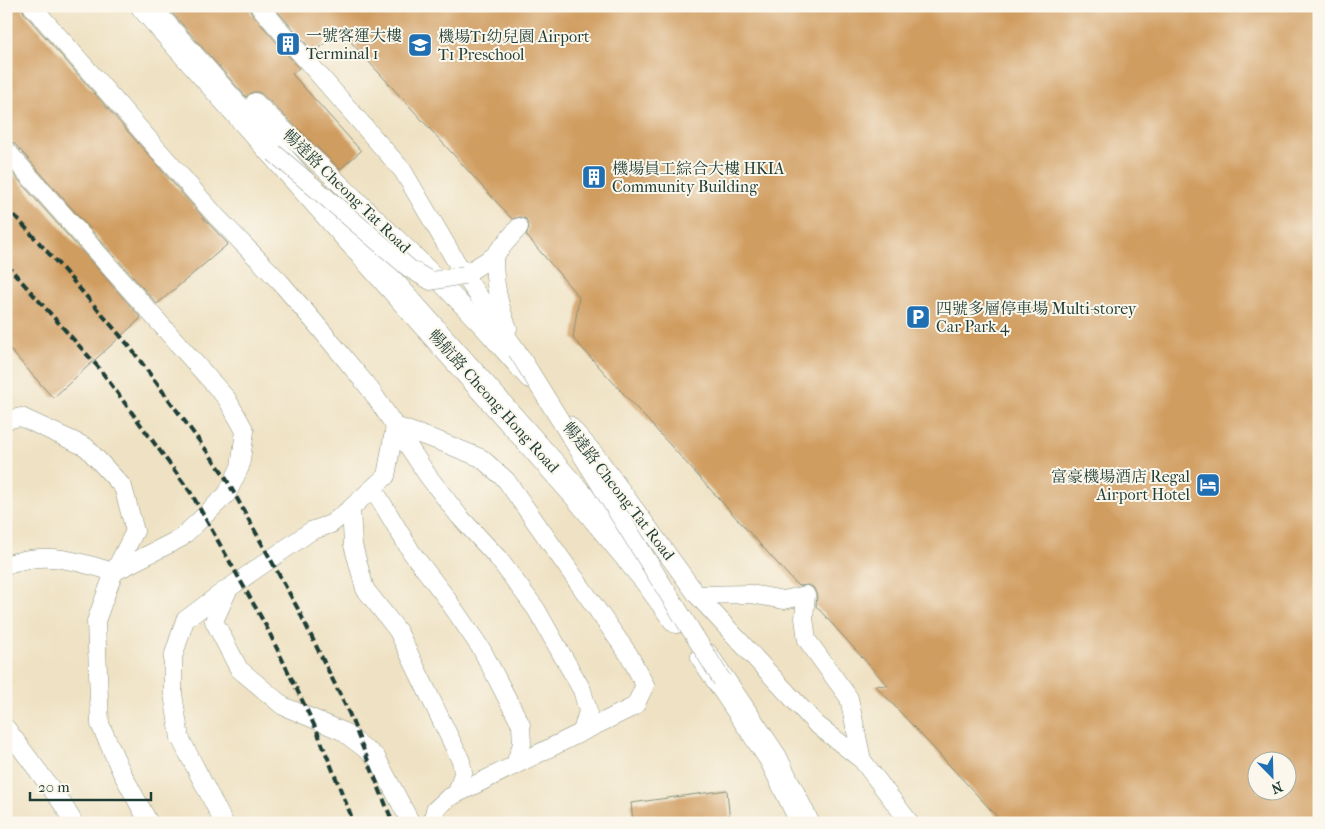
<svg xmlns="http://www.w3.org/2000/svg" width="1325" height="829" font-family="'IM FELL French Canon','Noto Serif TC',serif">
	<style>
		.building { fill: #d09d60; fill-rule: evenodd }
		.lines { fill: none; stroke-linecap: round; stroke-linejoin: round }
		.service-casing { stroke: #87907c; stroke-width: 19 }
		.tertiary-casing { stroke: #87907c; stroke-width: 29 }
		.service { stroke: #fff; stroke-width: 18 }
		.tertiary { stroke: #fff; stroke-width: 28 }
		.rail { stroke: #1f3d34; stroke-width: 4; stroke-dasharray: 8 4; stroke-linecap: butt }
		.service-bridge-casing { stroke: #87907c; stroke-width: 19; stroke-linecap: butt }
		.service-bridge { stroke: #fff; stroke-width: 18 }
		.labels { text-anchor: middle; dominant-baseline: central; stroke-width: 4; stroke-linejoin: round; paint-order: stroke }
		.poi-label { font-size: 16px; fill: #1f3d34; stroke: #fbf7ec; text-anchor: start }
		.street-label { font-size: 16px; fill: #1f3d34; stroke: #fbf7ec }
	</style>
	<rect width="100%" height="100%" fill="#fbf7ec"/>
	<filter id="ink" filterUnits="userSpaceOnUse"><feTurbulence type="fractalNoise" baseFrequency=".02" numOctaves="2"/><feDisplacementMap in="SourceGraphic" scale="10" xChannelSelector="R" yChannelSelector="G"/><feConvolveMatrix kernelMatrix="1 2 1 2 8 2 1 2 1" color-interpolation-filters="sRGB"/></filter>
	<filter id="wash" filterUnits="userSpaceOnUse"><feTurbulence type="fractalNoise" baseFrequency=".0096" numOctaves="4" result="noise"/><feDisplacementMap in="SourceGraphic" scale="20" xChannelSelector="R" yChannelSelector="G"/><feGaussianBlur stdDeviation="1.12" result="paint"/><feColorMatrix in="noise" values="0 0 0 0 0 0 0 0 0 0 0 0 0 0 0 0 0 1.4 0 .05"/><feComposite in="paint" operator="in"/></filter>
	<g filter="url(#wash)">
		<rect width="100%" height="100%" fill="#efe2c4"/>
		<g id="blocks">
			<!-- building -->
			<g class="building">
				<polygon points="6,6 22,6 24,13 208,223 228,244 157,304 14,143 6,140"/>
				<polygon points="166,6 249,6 251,13 299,68 292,74 361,151 340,169 262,94 258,92 253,92 246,97"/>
				<path d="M273 6H1319V823H1003L875 685 888 686 816 606 817 595 813 587 808 585 798 586 573 338 579 297 526 235 529 228 526 219 520 217 512 219 340 30 314 53ZM1258 762H1288V792H1258Z"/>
				<polygon points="6,166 141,318 53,398 6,345"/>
				<polygon points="727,790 730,823 633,823 631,803"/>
			</g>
		</g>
	</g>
	<g filter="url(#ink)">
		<use href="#blocks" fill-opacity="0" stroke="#87907c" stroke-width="1"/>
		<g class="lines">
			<defs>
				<g id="service">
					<polyline points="32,6 216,216 281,283 317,325 370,389 395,426 386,476 351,508 331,524 311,531 229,588 214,621 239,669 283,706 342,731 376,757 411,823"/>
					<polyline points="259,6 403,171 464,275 517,351"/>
					<polyline points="255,102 419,260 484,328 529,379"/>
					<polyline points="6,150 227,399 245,431 240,467 227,494 181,538 114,572"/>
					<path d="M494 256C494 280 498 305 508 328"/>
					<polyline points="464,275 494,256 519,227"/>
					<polyline points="6,420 21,417 86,447 123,487 135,531 114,572 96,621 100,724 121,771 149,823"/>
					<polyline points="569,425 597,457 697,595 816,724 862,760 910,823"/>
					<polyline points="395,426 439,441 481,458 506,480 629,655 645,685 635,706 448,798 435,810 432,823"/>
					<polyline points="395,426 428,476 459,516 498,558 536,609 582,690 588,711 582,731"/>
					<polyline points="373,488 412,553 445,596 482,650 521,725 522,744 515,764"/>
					<polyline points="351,508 353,545 365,589 398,631 461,761 463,773 457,793"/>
					<path d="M6 565C46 550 75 561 114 572"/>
					<polyline points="697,595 751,594 784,600 806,595 804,618 807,640 849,698 862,760"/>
					<polyline points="6,728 62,803 74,823"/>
					<polyline points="224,823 180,738 173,694 173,657 185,620 228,588"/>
				</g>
				<g id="tertiary">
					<polyline points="145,6 579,496 647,578 677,619"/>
					<polyline points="705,657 773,758 805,823"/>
				</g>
			</defs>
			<!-- service casing -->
			<use href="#service" class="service-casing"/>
			<!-- tertiary casing -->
			<use href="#tertiary" class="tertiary-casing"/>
			<!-- service -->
			<use href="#service" class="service"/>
			<!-- tertiary -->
			<use href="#tertiary" class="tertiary"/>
			<!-- rail -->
			<g class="rail">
				<polyline points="6,206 61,267 130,347 223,473 298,609 349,713 393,823"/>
				<polyline points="6,264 99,368 191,493 266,626 317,731 354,823"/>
			</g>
			<defs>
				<g id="service-bridge">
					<polyline points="274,153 410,269 431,281 464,275"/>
					<polyline points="517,351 722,680"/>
				</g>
			</defs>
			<!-- service-bridge casing -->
			<use href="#service-bridge" class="service-bridge-casing"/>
			<!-- service-bridge -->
			<use href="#service-bridge" class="service-bridge"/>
		</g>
	</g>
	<!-- icons -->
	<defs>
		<symbol id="building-square" viewBox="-11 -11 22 22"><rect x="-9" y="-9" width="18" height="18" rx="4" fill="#1f6fb2" stroke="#fbf7ec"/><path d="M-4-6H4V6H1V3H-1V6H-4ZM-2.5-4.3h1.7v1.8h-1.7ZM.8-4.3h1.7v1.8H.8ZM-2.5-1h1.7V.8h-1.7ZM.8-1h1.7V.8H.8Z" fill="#fff"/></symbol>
		<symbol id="school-square" viewBox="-11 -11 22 22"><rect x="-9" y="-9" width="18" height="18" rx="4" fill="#1f6fb2" stroke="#fbf7ec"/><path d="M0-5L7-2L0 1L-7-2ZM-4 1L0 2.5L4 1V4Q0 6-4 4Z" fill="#fff"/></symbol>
		<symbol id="parking-square" viewBox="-11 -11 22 22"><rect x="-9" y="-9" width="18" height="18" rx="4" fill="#1f6fb2" stroke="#fbf7ec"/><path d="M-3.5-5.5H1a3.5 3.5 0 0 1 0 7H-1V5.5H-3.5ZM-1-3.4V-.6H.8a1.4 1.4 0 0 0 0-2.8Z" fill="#fff"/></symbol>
		<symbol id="hotel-square" viewBox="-11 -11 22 22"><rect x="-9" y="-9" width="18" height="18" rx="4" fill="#1f6fb2" stroke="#fbf7ec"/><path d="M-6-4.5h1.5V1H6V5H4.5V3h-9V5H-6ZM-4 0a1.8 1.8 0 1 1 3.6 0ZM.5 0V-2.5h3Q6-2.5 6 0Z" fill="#fff"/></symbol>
	</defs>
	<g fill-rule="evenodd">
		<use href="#building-square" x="274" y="30" width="28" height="28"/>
		<use href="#school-square" x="406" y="31" width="28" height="28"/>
		<use href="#building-square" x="580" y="163" width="28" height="28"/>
		<use href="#parking-square" x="904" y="303" width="28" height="28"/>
		<use href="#hotel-square" x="1194" y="471" width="28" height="28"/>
	</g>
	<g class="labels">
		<!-- poi labels -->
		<g class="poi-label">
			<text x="306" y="35">一號客運大樓<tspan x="306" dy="18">Terminal 1</tspan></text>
			<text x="438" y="36">機場T1幼兒園 Airport<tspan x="438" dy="18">T1 Preschool</tspan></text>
			<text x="612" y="168">機場員工綜合大樓 HKIA<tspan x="612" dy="18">Community Building</tspan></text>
			<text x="936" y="308">四號多層停車場 Multi-storey<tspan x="936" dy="18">Car Park 4</tspan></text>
			<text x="1190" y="476" text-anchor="end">富豪機場酒店 Regal<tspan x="1190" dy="18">Airport Hotel</tspan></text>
		</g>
		<!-- street labels -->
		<g class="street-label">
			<text transform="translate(347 191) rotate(44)">暢達路 Cheong Tat Road</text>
			<text transform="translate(494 401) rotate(48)">暢航路 Cheong Hong Road</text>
			<text transform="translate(619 491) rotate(52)">暢達路 Cheong Tat Road</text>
		</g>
	</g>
	<!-- margin -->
	<rect width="1325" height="829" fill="none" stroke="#fbf7ec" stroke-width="25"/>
	<!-- north arrow -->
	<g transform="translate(1272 776) rotate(157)"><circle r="24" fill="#fbf7ec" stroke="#a3ada2"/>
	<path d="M0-4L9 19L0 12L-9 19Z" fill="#1f6fb2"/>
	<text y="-8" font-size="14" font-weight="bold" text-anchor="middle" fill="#1f3d34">N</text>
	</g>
	<!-- scale -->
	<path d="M30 792v8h121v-8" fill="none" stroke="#1f3d34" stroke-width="2.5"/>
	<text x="38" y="792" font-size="15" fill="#1f3d34" stroke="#fbf7ec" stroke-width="4" paint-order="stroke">20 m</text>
</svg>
